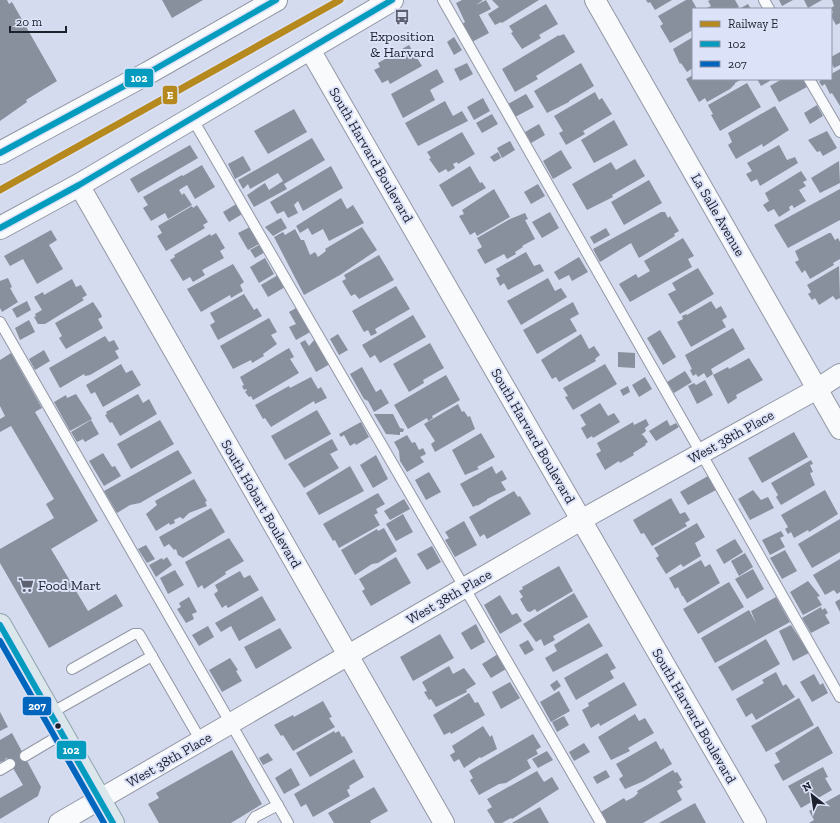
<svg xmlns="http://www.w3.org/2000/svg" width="840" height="823" font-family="'Zilla Slab',serif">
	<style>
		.building { fill: #888f9d }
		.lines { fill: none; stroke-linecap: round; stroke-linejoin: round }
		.lane-casing { stroke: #9397a5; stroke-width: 12 }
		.street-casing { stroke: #9397a5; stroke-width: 22 }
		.secondary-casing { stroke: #9397a5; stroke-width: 24 }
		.primary-casing { stroke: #8ea3b0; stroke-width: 24 }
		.lane { stroke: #f9fafc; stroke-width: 10 }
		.street { stroke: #f9fafc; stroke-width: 20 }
		.secondary { stroke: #f9fafc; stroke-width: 22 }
		.primary { stroke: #dbe7eb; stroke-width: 22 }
		.bus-1-casing { stroke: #dce3f8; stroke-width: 9 }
		.bus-2-casing { stroke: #dce3f8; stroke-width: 9 }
		.bus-1 { stroke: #039bbe; stroke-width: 6 }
		.bus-2 { stroke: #0065bd; stroke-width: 6 }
		.rail-1-casing { stroke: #dce3f8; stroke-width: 10 }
		.rail-1 { stroke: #b6891e; stroke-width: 7 }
		.bus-dot { fill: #1d202d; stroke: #dce3f8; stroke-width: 1.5 }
		.labels { text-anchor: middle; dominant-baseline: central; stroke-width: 4; stroke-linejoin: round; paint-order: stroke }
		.poi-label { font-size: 14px; fill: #1d202d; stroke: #dce3f8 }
		.street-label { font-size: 14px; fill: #1d202d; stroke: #dce3f8 }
		.line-badge { stroke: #dce3f8; stroke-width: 1.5 }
		.badge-label { font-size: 11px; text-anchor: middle; font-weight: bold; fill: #fff }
	</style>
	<rect width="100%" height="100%" fill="#d4dbee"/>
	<!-- building -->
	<g class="building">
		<polygon points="0,0 7,0 9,4 12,2 57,81 26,100 27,102 0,121"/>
		<polygon points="162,0 203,0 172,18"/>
		<polygon points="462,0 483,0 476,5 486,0 491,9 479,15 489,33 472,42 462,24 465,22 456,3"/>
		<polygon points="492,0 539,0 502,23 501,22 495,25 488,14 499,7"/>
		<polygon points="646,0 672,0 655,10 650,2 648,3"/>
		<polygon points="686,0 692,0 697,9 693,9 693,30 670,43 660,26 663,24 658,16"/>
		<polygon points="710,0 735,0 739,7 736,9 705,9 711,6 708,1"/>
		<polygon points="779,0 793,0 782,6"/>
		<polygon points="804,0 822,0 808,8"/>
		<polygon points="832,0 840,0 840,23 836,25 831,16 833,12 831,8 834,6"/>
		<polygon points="546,4 558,24 539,35 541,38 522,49 511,33 513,32 509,26"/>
		<polygon points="748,4 751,9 739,9"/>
		<polygon points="564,34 575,52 536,76 538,79 515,92 502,69 559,35 559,36"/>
		<polygon points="454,37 462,50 454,55 447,42"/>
		<polygon points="693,37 693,68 687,72 681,63 680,64 673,49"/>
		<polygon points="409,45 422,66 390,84 388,80 382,83 374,70 380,67 378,63"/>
		<polygon points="840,52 840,65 834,68 831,62 831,57"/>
		<polygon points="467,63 473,74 460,81 454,69"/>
		<polygon points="581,63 594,86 569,101 569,102 547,113 534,91"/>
		<polygon points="437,69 444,82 430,90 435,100 403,118 391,94"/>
		<polygon points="840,69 840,106 832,93 830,94 825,84 822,86 819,82 822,79 831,79 831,74"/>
		<polygon points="693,75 693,79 742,79 735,83 735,84 730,89 707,102 705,98 699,102 686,79"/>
		<polygon points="757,79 773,79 761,86"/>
		<polygon points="782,79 803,79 807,87 779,102 770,86"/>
		<polygon points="747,83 761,107 720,131 711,115 713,114 708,105"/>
		<polygon points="595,92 599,100 602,98 612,114 583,131 585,134 566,145 559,133 563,131 554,116"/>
		<polygon points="526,94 534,107 515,117 508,104"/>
		<polygon points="483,98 490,111 474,120 467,107"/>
		<polygon points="445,101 453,116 462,111 468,121 418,146 405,123"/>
		<polygon points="817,105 823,116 810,124 804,113"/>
		<polygon points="775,106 789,130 763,147 762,144 736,159 728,145 732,142 728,133"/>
		<polygon points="294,109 307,132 268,154 254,131"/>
		<polygon points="492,114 498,124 482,133 476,123"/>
		<polygon points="614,120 628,145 594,163 581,140"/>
		<polygon points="539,124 545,135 531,143 525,132"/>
		<polygon points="827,131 837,148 823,156 820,151 817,152 808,140"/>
		<polygon points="462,132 475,154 458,164 457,162 453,164 455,168 448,172 446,169 439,173 429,159 431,158 427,152"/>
		<polygon points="312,138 325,160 284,184 287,189 254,207 247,195 265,183 269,190 283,181 278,173 250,189 248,184 243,189 238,180"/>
		<polygon points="510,141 515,150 502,158 497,148"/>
		<polygon points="190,145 198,158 138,193 130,179"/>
		<polygon points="779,145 787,160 795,157 798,163 760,186 757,179 751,182 746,174 752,171 747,163"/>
		<polygon points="561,150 572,168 553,179 543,161"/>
		<polygon points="498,152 501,158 494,162 490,157"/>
		<polygon points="243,156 251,170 235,179 228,164"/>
		<polygon points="635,159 645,176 612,195 613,197 587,210 572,184 611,162 616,170"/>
		<polygon points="839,161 840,183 820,193 811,178"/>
		<polygon points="202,165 215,187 195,199 187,185 179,190 182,195 184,193 192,205 168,219 165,213 151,221 143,208 148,205 143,197 182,175 183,176"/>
		<polygon points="331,166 343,188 303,211 298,201 294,205 298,213 288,218 284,211 277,214 270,202"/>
		<polygon points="470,166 480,183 482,182 486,188 452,207 439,185"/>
		<polygon points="801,171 807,180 803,182 806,186 799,190 806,201 794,208 792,205 789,207 790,210 779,217 774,209 768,212 763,205 769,201 765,193"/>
		<polygon points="649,180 662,203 624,225 611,202"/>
		<polygon points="538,184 545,196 531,204 524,192"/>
		<polygon points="494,189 510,217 477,236 475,232 470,235 459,216 464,214 462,210"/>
		<polygon points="840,189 840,220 788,248 774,225"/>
		<polygon points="341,198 347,209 353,205 364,223 329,241 323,229 312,235 308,228 300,233 296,226"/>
		<polygon points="238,203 244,213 229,222 223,212"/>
		<polygon points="197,205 208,222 203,225 205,228 166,251 157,236 162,233 158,226 192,206 193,208"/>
		<polygon points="550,212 559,228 542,238 532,222"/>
		<polygon points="661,212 665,212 668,218 670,216 679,231 674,234 675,236 639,258 631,243 600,262 593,249"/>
		<polygon points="525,213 528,219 525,220 535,239 522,246 523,247 515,252 516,254 507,259 504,254 485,264 477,250 482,247 477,238 510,219"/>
		<polygon points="281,218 287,228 273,236 265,227"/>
		<polygon points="252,226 261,243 248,250 238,233"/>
		<polygon points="362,227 377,250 340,275 304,295 274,237 283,232 285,235 295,229 301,240 304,240 310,255 315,252 318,257 326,251 325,249"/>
		<polygon points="606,228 610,235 594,244 590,237"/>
		<polygon points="51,230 57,240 49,245 63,269 37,284 23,259 10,266 4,256"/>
		<polygon points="216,233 225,248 220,251 224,258 202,270 205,275 193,282 190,277 183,281 170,260 175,257 174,255 210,234 211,236"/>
		<polygon points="829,233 831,233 835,240 838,238 840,242 840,259 833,263 834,265 810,279 805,270 802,273 795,262 799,260 795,251"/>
		<polygon points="683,238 694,256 688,259 692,267 630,302 619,284 636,274 638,278 650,271 644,261"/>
		<polygon points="261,244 265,252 255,258 250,250"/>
		<polygon points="526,252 534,266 540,264 544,271 508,290 504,283 500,286 496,278 500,276 496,269"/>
		<polygon points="379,255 394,280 359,299 355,294 351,296 342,281 346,279 344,275"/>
		<polygon points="579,257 588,272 572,281 569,275 559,280 554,272"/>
		<polygon points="265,258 274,274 259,283 250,267"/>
		<polygon points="233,264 244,282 240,285 243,291 231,298 230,295 201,312 187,289"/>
		<polygon points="839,266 840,298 836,300 833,296 819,305 815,298 812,300 808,294 811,292 807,285"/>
		<polygon points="698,268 714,294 680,314 668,294 676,290 672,283"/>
		<polygon points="278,275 285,287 268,297 261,285"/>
		<polygon points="8,278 12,287 10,288 18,302 2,312 0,308 0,281"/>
		<polygon points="548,278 555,291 561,288 567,297 521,325 507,301"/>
		<polygon points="72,279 76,287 81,285 87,295 82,298 84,300 45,324 38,324 34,317 36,316 35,314 42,310 34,297 43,292 44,295"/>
		<polygon points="396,286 410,309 375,329 377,333 371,336 368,330 364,332 352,311"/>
		<polygon points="244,294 254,310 257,308 262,316 218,340 210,325 215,322 210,313"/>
		<polygon points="27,301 31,310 17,318 12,309"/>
		<polygon points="711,301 716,309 721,306 727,317 722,320 726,327 691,347 677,322 683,319 682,316 686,314 687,315"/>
		<polygon points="93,302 101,314 102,317 98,319 103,328 66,349 59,338 62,336 55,323"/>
		<polygon points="573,302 579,314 570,319 577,331 537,354 523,330"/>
		<polygon points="298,307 312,331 296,340 289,327 296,324 289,312"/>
		<polygon points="413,315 426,337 380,363 375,355 370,358 362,345"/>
		<polygon points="269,318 277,332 271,335 277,344 263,354 264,356 252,363 251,360 233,369 220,346"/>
		<polygon points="29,320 35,332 20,340 15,328"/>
		<polygon points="733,328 745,349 711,369 713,374 707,378 704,373 698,377 696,374 693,376 690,370 692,369 685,355"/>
		<polygon points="660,330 676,357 663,365 647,338"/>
		<polygon points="338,334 348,350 339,355 330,339"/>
		<polygon points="581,334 589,349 594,346 600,355 595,359 596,361 559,382 556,377 552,379 541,360"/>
		<polygon points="105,336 109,342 114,340 119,349 115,351 119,358 90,375 85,376 84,374 60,388 49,368"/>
		<polygon points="315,339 330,364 316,372 300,343 305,340 309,346"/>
		<polygon points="430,343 444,368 423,380 424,383 409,392 393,364"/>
		<polygon points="289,348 294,357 290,359 299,373 253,400 251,396 249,397 245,392 247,390 246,389 244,390 242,386 244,385 240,377"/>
		<polygon points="44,350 50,361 35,370 29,359"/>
		<polygon points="618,352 635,353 635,368 618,367"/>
		<polygon points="11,353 42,408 35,412 98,521 51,549 88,611 116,594 123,606 49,648 0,563 0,549 54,518 46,504 54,499 11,426 0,432 0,419 5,416 0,406 0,360"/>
		<polygon points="749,358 763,380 736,395 737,398 728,404 713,375 728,367 729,369"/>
		<polygon points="121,364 126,373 132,370 141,385 103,407 95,392 91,394 86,385"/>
		<polygon points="605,364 617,384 573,410 565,397 568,396 563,388"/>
		<polygon points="362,367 376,392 381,389 389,403 374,412 368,401 364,399 350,374"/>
		<polygon points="685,371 692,382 674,393 667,382"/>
		<polygon points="446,375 460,400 432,416 433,418 428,421 427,418 408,429 394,405"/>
		<polygon points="311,377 318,389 321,387 327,398 315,404 314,401 271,427 265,418 263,419 255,405 289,386 290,388"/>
		<polygon points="645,377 652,389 639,397 632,385"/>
		<polygon points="705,380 713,395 697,404 688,386 694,383 696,385"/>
		<polygon points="628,386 630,392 623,396 620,390"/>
		<polygon points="76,394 92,419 70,431 54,402 66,395 67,398"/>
		<polygon points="138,394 143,403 149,399 157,414 120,436 112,422 110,423 105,415 107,414 106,412"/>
		<polygon points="600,403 608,416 614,413 620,422 593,438 592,436 587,439 581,428 586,425 580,415"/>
		<polygon points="458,404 462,412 464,411 468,417 470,416 475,429 435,452 431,444 435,441 424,424"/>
		<polygon points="317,410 331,434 285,460 271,436"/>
		<polygon points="374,414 393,414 400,428 404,429 403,432 400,432 400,435 386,434"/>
		<polygon points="646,419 649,425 645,428 646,431 641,435 643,435 648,442 645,444 646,445 633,453 634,455 620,463 619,461 605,470 596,454 601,451 597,443 633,422 634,425"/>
		<polygon points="91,420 99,434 85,442 83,439 77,442 71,432"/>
		<polygon points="160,420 174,444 131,469 117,444"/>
		<polygon points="667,420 670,426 676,423 679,427 656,441 649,431"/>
		<polygon points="361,422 369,437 356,445 355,443 350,446 344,435 341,437 339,434"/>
		<polygon points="794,432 808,457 762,483 748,458"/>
		<polygon points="481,433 495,457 477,467 479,469 465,475 452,450"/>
		<polygon points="407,435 412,443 415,442 419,450 423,448 426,454 420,457 424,462 407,472 400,461 399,451 394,442"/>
		<polygon points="332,439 338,450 330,454 339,468 304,488 288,464"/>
		<polygon points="178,450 192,473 140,503 130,505 117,513 104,491"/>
		<polygon points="103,453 112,467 115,466 121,476 104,486 89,461"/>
		<polygon points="376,455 388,479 373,488 360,465"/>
		<polygon points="811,460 813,464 810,465 813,472 810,473 815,485 781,505 776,497 778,495 771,483"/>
		<polygon points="350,466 364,491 319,515 306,493"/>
		<polygon points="492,466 496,474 502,470 507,479 501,482 506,490 487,499 487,500 477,506 477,505 473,507 460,484"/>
		<polygon points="429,472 441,492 426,500 415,480"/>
		<polygon points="708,476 716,490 688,505 680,492"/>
		<polygon points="194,479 207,501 205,502 207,506 189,513 183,519 180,517 174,520 175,523 170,525 169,523 156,531 146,514 157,505 155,501"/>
		<polygon points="753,490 761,500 768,497 774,508 750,520 738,499"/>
		<polygon points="825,490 838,514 809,532 808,530 794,538 791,532 788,534 785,529 788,527 781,515"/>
		<polygon points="514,491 518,497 520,496 531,514 487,539 484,534 480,537 469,517"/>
		<polygon points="378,493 385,504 376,509 378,513 374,515 380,525 339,548 335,540 333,541 323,524"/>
		<polygon points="671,498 680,514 685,512 690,520 685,523 687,526 652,546 644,533 641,534 633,520"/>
		<polygon points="404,499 410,509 390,520 384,511"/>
		<polygon points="211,508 225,532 183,558 178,555 176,549 174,550 169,544 164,547 159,537"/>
		<polygon points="403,514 413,532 396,541 386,524"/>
		<polygon points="840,519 840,552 812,568 798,544"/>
		<polygon points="464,521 477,545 455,557 445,540 449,538 445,532"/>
		<polygon points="697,523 705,537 695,543 701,556 683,567 681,564 666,574 656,558 659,556 654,548"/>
		<polygon points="384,528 397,551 378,563 372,564 355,575 341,550 377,529 378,531"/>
		<polygon points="781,531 784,536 780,538 785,547 770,555 762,540"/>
		<polygon points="229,538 244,561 225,572 226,574 204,589 202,585 198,588 185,562"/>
		<polygon points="735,539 743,552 724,564 716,550"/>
		<polygon points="146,545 155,559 147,563 138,549"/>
		<polygon points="432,546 441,562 427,570 417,554"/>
		<polygon points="785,550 797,571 782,579 770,558"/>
		<polygon points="745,553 753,567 739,576 731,561"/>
		<polygon points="167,557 172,565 156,577 149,565 162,558 163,560"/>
		<polygon points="396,557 411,583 371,606 362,591 365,589 359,579"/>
		<polygon points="840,559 840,592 837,594 834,590 825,595 813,575"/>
		<polygon points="701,560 705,567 710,564 720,583 687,603 683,596 682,596 678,587 675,589 669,578"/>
		<polygon points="559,566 573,591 537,612 535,609 530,612 527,611 520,599 523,597 519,591 523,589 522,587"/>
		<polygon points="753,569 764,589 747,599 735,579"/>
		<polygon points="175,570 184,585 168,594 160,578"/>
		<polygon points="240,571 244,578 250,575 259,590 228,608 226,605 222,608 214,594 218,591 215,585"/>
		<polygon points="808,581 820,596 817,597 822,605 803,615 790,592"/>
		<polygon points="729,582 744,607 698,634 683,609"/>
		<polygon points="574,593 588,617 553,636 555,640 544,646 541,639 536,642 523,624"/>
		<polygon points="500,595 512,615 517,613 522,621 500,634 484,605"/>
		<polygon points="262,596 276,620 239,641 231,626 221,632 215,623"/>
		<polygon points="189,597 197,612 192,614 194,619 186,623 177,609 181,607 179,603"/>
		<polygon points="776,597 790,622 715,663 701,638 749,610 756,623 751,611"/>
		<polygon points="840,599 840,612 835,602"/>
		<polygon points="821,607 822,610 825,608 828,613 825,615 830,623 811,633 802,618"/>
		<polygon points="589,623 603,646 553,672 545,658 557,651 554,645"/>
		<polygon points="476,624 485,642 471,650 461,633"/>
		<polygon points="791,625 809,653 793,661 779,631"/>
		<polygon points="208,626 214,637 199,646 192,635"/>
		<polygon points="280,628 292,648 256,669 244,647"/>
		<polygon points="440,634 454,658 413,681 400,657"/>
		<polygon points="766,639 780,664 732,691 718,667"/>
		<polygon points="528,640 534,650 525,655 519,645"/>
		<polygon points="607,653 616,668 610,671 614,678 576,700 564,678"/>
		<polygon points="498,654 506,669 491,678 482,664"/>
		<polygon points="230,658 238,670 236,671 242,681 222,692 209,670"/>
		<polygon points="449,666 453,674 464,668 476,684 466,690 467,692 436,707 431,699 429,700 424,692 427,691 422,682"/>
		<polygon points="776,672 783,686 786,684 795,697 756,720 752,713 746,717 736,699 764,683 762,680"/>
		<polygon points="814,674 820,685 823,683 828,693 812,702 800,682"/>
		<polygon points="557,680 561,686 554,691 550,685"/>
		<polygon points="510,682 520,698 501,709 492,692"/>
		<polygon points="624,682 637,705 600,726 599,723 591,728 582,710 589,706 588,703"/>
		<polygon points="559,691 570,711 551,722 540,702"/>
		<polygon points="469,693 475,703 478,702 485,715 451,734 450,732 444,735 433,715"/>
		<polygon points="799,698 814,725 766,752 751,726"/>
		<polygon points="323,701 332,717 329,718 335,727 293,751 283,735 281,736 274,725 293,715 294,717"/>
		<polygon points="0,712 8,727 0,731"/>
		<polygon points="635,714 639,721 645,718 654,733 628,748 630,751 611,760 598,737"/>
		<polygon points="564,716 569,725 557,732 552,722"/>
		<polygon points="483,726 490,737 492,735 497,749 481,758 480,757 464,768 459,759 454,762 450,755 455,752 452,746"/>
		<polygon points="818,726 833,753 783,781 774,765 780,762 775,753"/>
		<polygon points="334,731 335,733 339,731 342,737 344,736 353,752 310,777 296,753"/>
		<polygon points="12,733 41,787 38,796 0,819 0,798 23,785 7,758 5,759 6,761 0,762 0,740"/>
		<polygon points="533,734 541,747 536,750 538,754 527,760 531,768 506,783 499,784 479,795 470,780 473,778 469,771"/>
		<polygon points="656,741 661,750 663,748 672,764 644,781 625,789 619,779 623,776 616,764"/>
		<polygon points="584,743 590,752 574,761 569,752"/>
		<polygon points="232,750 262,804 231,823 159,823 148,804 159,798 156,793"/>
		<polygon points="547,751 553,760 538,768 532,759"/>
		<polygon points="268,753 273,760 263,765 259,758"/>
		<polygon points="354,759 364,777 349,786 350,788 347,790 350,796 313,817 306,804 301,807 294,794"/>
		<polygon points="823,767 828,777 825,778 832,790 801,808 788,786"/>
		<polygon points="291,768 300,785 284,794 275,778"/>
		<polygon points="606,770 610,777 597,784 593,777"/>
		<polygon points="673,770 675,773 677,772 682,780 679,782 683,787 677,791 682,800 643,823 607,823 601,812 624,798 626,801 634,797 638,793 637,791"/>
		<polygon points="537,771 544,782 552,777 559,789 512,819 511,818 502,823 495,823 487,810 492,807 487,799"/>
		<polygon points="374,787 388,811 370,821 371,823 334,823 328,813"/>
		<polygon points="840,794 840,823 809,823 814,820 809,811"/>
		<polygon points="695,803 706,823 659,823"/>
		<polygon points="540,807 549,823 512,823 517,820"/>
	</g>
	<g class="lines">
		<defs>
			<g id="lane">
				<polyline points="443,0 840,697"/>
				<polyline points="764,0 769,9"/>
				<polyline points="809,79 840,132"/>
				<polyline points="192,118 601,823"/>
				<polyline points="0,322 288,823"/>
				<polyline points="72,669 134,634 139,634 201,741"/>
				<polyline points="51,713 152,656"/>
				<polyline points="25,756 62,734"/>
				<polyline points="0,770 10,764"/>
				<polyline points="251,823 255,817 278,805"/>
			</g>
			<g id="street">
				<polyline points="595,0 840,429"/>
				<polyline points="309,48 756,823"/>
				<polyline points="79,185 444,823"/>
				<polyline points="59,823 581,520 817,389 840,374"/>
			</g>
			<g id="secondary">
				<polyline points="0,153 148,73 276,0"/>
				<polyline points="0,228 79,185 392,0"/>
			</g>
			<polyline id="primary" points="0,625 113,823"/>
		</defs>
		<!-- lane casing -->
		<use href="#lane" class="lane-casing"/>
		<!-- street casing -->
		<use href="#street" class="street-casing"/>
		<!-- secondary casing -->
		<use href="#secondary" class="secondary-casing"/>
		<!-- primary casing -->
		<use href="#primary" class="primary-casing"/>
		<!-- lane -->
		<use href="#lane" class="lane"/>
		<!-- street -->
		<use href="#street" class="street"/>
		<!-- secondary -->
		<use href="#secondary" class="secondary"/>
		<!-- primary -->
		<use href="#primary" class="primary"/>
		<defs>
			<g id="bus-1">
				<polyline points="0,153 148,73 276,0"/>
				<polyline points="0,228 79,185 392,0"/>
				<polyline points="0,625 113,823"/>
			</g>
			<polyline id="bus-2" points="0,641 104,823"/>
		</defs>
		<!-- bus-1 casing -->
		<use href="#bus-1" class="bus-1-casing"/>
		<!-- bus-2 casing -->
		<use href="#bus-2" class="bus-2-casing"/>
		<!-- bus-1 -->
		<use href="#bus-1" class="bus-1"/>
		<!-- bus-2 -->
		<use href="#bus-2" class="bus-2"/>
		<defs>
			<polyline id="rail-1" points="0,190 340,0"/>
		</defs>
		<!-- rail-1 casing -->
		<use href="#rail-1" class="rail-1-casing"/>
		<!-- rail-1 -->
		<use href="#rail-1" class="rail-1"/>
	</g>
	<!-- icons -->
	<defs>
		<symbol id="bus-bare" viewBox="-9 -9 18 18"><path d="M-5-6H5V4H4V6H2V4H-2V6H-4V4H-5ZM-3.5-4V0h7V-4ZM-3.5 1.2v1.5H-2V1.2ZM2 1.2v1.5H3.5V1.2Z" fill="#5d6171" stroke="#dce3f8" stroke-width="2.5" paint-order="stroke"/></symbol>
		<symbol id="supermarket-bare" viewBox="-9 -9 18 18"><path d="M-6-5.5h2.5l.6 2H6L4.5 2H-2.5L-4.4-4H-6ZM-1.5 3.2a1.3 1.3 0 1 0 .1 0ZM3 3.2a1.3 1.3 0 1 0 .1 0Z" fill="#5d6171" stroke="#dce3f8" stroke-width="2.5" paint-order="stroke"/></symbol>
	</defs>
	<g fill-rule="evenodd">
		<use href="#bus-bare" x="391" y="6" width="22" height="22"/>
		<use href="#supermarket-bare" x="15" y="574" width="22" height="22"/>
	</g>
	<!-- markers -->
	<circle class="bus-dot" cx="58" cy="726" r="3.5"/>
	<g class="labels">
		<!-- poi labels -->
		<g class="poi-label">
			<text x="402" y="36">Exposition<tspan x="402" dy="16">&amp; Harvard</tspan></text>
			<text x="38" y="585" text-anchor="start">Food Mart</text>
		</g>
		<!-- street labels -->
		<g class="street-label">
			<text transform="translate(371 155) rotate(60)">South Harvard Boulevard</text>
			<text transform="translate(718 215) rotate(60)">La Salle Avenue</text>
			<text transform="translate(533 436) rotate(60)">South Harvard Boulevard</text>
			<text transform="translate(731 437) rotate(-29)">West 38th Place</text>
			<text transform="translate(261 504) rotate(60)">South Hobart Boulevard</text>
			<text transform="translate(449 597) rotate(-30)">West 38th Place</text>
			<text transform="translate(694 716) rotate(60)">South Harvard Boulevard</text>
			<text transform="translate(169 760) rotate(-30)">West 38th Place</text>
		</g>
	</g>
	<g class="line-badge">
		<rect x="124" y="68" width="30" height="20" rx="4" fill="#039bbe"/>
		<rect x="162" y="85" width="16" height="20" rx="4" fill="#b6891e"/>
		<rect x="22" y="696" width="30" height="20" rx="4" fill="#0065bd"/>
		<rect x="56" y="740" width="31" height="20" rx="4" fill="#039bbe"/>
	</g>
	<g class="badge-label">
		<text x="139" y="82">102</text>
		<text x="170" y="99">E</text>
		<text x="37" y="710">207</text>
		<text x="71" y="754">102</text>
	</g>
	<!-- legend -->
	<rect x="692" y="8" width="140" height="72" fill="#dce3f8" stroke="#9095a7"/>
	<rect x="700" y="21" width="20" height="6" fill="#b6891e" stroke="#9095a7"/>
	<text x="728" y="28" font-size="12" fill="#1d202d">Railway E</text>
	<rect x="700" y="41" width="20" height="6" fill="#039bbe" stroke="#9095a7"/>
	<text x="728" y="48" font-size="12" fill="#1d202d">102</text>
	<rect x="700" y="61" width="20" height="6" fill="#0065bd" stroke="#9095a7"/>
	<text x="728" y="68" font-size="12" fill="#1d202d">207</text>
	<!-- north arrow -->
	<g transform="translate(812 795) rotate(330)" stroke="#dce3f8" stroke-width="3" paint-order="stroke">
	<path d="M0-3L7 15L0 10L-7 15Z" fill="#1d202d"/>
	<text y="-6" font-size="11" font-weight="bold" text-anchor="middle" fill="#1d202d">N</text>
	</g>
	<!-- scale -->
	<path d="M10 26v6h56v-6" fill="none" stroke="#1d202d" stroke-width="2"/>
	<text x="16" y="26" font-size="12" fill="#1d202d" stroke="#dce3f8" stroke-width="3" paint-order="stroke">20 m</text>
</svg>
